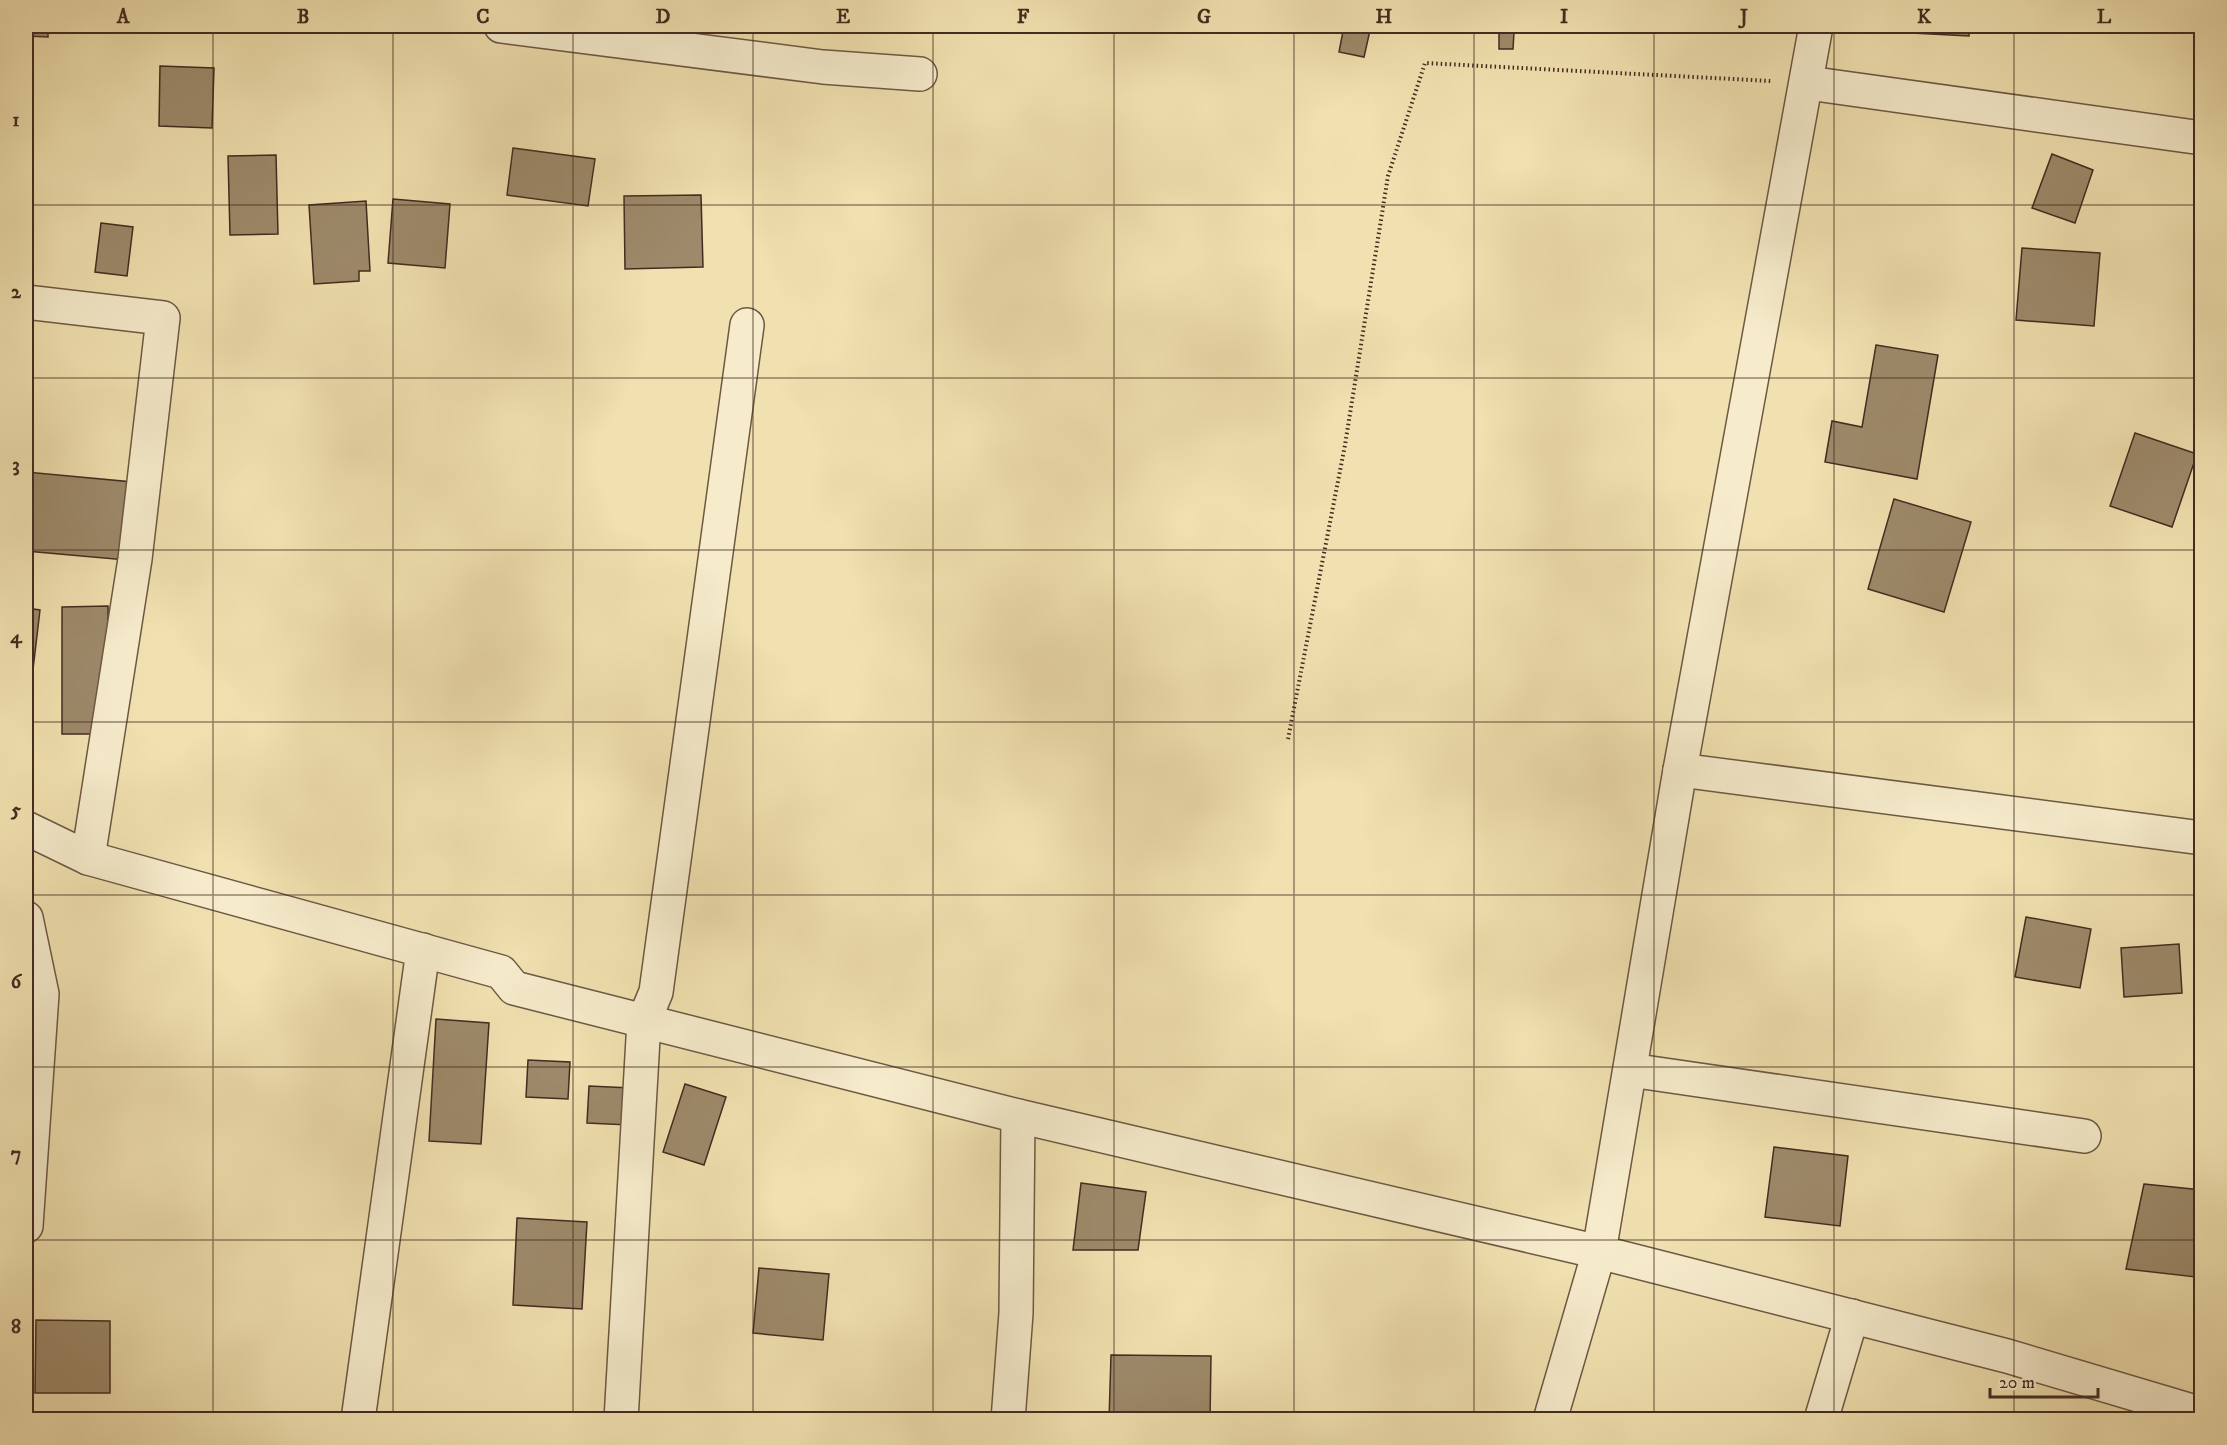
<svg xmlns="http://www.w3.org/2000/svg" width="2227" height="1445" font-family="'IM FELL DW Pica',serif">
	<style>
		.building { fill: #9d8a6b; stroke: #432b20; stroke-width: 1.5 }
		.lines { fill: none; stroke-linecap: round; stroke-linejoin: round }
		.minor-casing { stroke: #6e5844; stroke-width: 36 }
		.path { stroke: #432b20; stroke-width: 4; stroke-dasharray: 1.5 3; stroke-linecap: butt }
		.minor { stroke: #f6eccc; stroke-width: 33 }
		.grid { fill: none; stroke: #432b20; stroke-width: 1.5; stroke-opacity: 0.55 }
		.neatline { fill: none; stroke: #432b20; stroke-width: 2 }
		.grid-label { font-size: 20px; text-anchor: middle; font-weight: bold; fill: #432b20 }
	</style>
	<rect width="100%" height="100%" fill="#f1e1b0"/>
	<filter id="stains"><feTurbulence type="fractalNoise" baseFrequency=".00333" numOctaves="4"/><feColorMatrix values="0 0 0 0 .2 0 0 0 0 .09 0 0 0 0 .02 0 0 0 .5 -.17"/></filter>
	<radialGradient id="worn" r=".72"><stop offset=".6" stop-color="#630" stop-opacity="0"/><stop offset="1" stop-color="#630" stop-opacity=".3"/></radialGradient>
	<!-- building -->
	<g class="building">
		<polygon points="26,26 48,26 48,37 26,36"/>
		<polygon points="1344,26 1371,26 1364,57 1339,52"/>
		<polygon points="1912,26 1969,26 1969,36 1912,33"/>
		<polygon points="1499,32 1514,32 1513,49 1499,49"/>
		<polygon points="160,66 214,68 212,128 159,126"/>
		<polygon points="513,148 595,159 588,206 507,195"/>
		<polygon points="2052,154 2093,170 2075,223 2032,208"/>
		<polygon points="276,155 278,234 230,235 228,156"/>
		<polygon points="701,195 703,267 625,269 624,196"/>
		<polygon points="393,199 450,204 445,268 388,263"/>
		<polygon points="366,201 370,271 359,271 359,281 314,284 309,205"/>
		<polygon points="101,223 133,227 127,276 95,272"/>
		<polygon points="2022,248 2100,253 2094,326 2016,320"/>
		<polygon points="1876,345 1938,355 1917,479 1825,462 1832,421 1862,427"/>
		<polygon points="2135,433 2197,454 2172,527 2110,506"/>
		<polygon points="26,472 133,482 126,560 26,551"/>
		<polygon points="1894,499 1971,522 1944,612 1868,589"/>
		<polygon points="108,606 109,734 62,734 62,607"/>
		<polygon points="26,608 40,610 32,678 26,677"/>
		<polygon points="2026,917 2091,929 2080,988 2015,977"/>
		<polygon points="2179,944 2182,993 2124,997 2121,948"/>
		<polygon points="436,1019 489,1023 481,1144 429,1141"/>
		<polygon points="528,1060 570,1062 568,1099 526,1097"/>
		<polygon points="685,1084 726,1097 704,1165 663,1152"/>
		<polygon points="589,1086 631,1088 629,1125 587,1123"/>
		<polygon points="1774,1147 1848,1156 1840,1226 1765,1217"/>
		<polygon points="1081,1183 1146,1192 1138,1250 1073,1250"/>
		<polygon points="2144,1184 2202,1190 2202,1221 2196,1277 2126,1269"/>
		<polygon points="517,1218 587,1222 582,1309 513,1305"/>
		<polygon points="759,1268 829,1274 823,1340 753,1333"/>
		<polygon points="36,1320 110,1321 110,1393 35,1393"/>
		<polygon points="1111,1355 1211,1356 1210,1420 1109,1420"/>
	</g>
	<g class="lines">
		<defs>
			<g id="minor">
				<polyline points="501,26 823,67 920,74"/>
				<polyline points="1808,83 2202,138"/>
				<polyline points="26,302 163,318 135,559 88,858"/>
				<polyline points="1680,770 2202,838"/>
				<polyline points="26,828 88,858 501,972 514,988 1018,1116 1599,1252 2007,1356 2202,1414"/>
				<polyline points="26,918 42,994 26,1226"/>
				<polyline points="1630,1070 2084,1136"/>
				<polyline points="358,1420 423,950"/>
				<polyline points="621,1420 644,1021 656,992 747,325"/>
				<polyline points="1008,1420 1016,1313 1018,1116"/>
				<polyline points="1550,1420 1599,1252 1680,770 1816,26"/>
				<polyline points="1821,1420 1852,1316"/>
			</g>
		</defs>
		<!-- minor casing -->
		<use href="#minor" class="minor-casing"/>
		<!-- path -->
		<polyline class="path" points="1288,739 1345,445 1388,176 1425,63 1771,81"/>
		<!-- minor -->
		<use href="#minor" class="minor"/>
	</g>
	<!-- grid -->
	<path class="grid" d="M213 26V1420M393 26V1420M573 26V1420M753 26V1420M933 26V1420M1114 26V1420M1294 26V1420M1474 26V1420M1654 26V1420M1834 26V1420M2014 26V1420M26 205H2202M26 378H2202M26 550H2202M26 722H2202M26 895H2202M26 1067H2202M26 1240H2202"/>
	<!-- margin -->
	<rect width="2227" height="1445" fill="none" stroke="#f1e1b0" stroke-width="66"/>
	<!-- scale -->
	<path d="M1990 1388v9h108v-9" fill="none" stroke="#432b20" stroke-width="3"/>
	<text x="1999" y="1388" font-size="18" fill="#432b20" stroke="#f6eccc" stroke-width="4.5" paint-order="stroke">20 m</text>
	<rect x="33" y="33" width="2161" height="1379" class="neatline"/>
	<g class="grid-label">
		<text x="123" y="23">A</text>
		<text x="303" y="23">B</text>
		<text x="483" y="23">C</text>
		<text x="663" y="23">D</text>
		<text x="843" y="23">E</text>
		<text x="1023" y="23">F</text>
		<text x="1204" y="23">G</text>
		<text x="1384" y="23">H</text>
		<text x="1564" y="23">I</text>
		<text x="1744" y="23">J</text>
		<text x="1924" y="23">K</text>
		<text x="2104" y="23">L</text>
		<text x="16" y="126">1</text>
		<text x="16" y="298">2</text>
		<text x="16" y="471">3</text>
		<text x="16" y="643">4</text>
		<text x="16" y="816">5</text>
		<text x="16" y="988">6</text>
		<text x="16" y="1160">7</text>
		<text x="16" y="1333">8</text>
	</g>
	<rect width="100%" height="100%" filter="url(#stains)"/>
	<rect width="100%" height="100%" fill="url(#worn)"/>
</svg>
